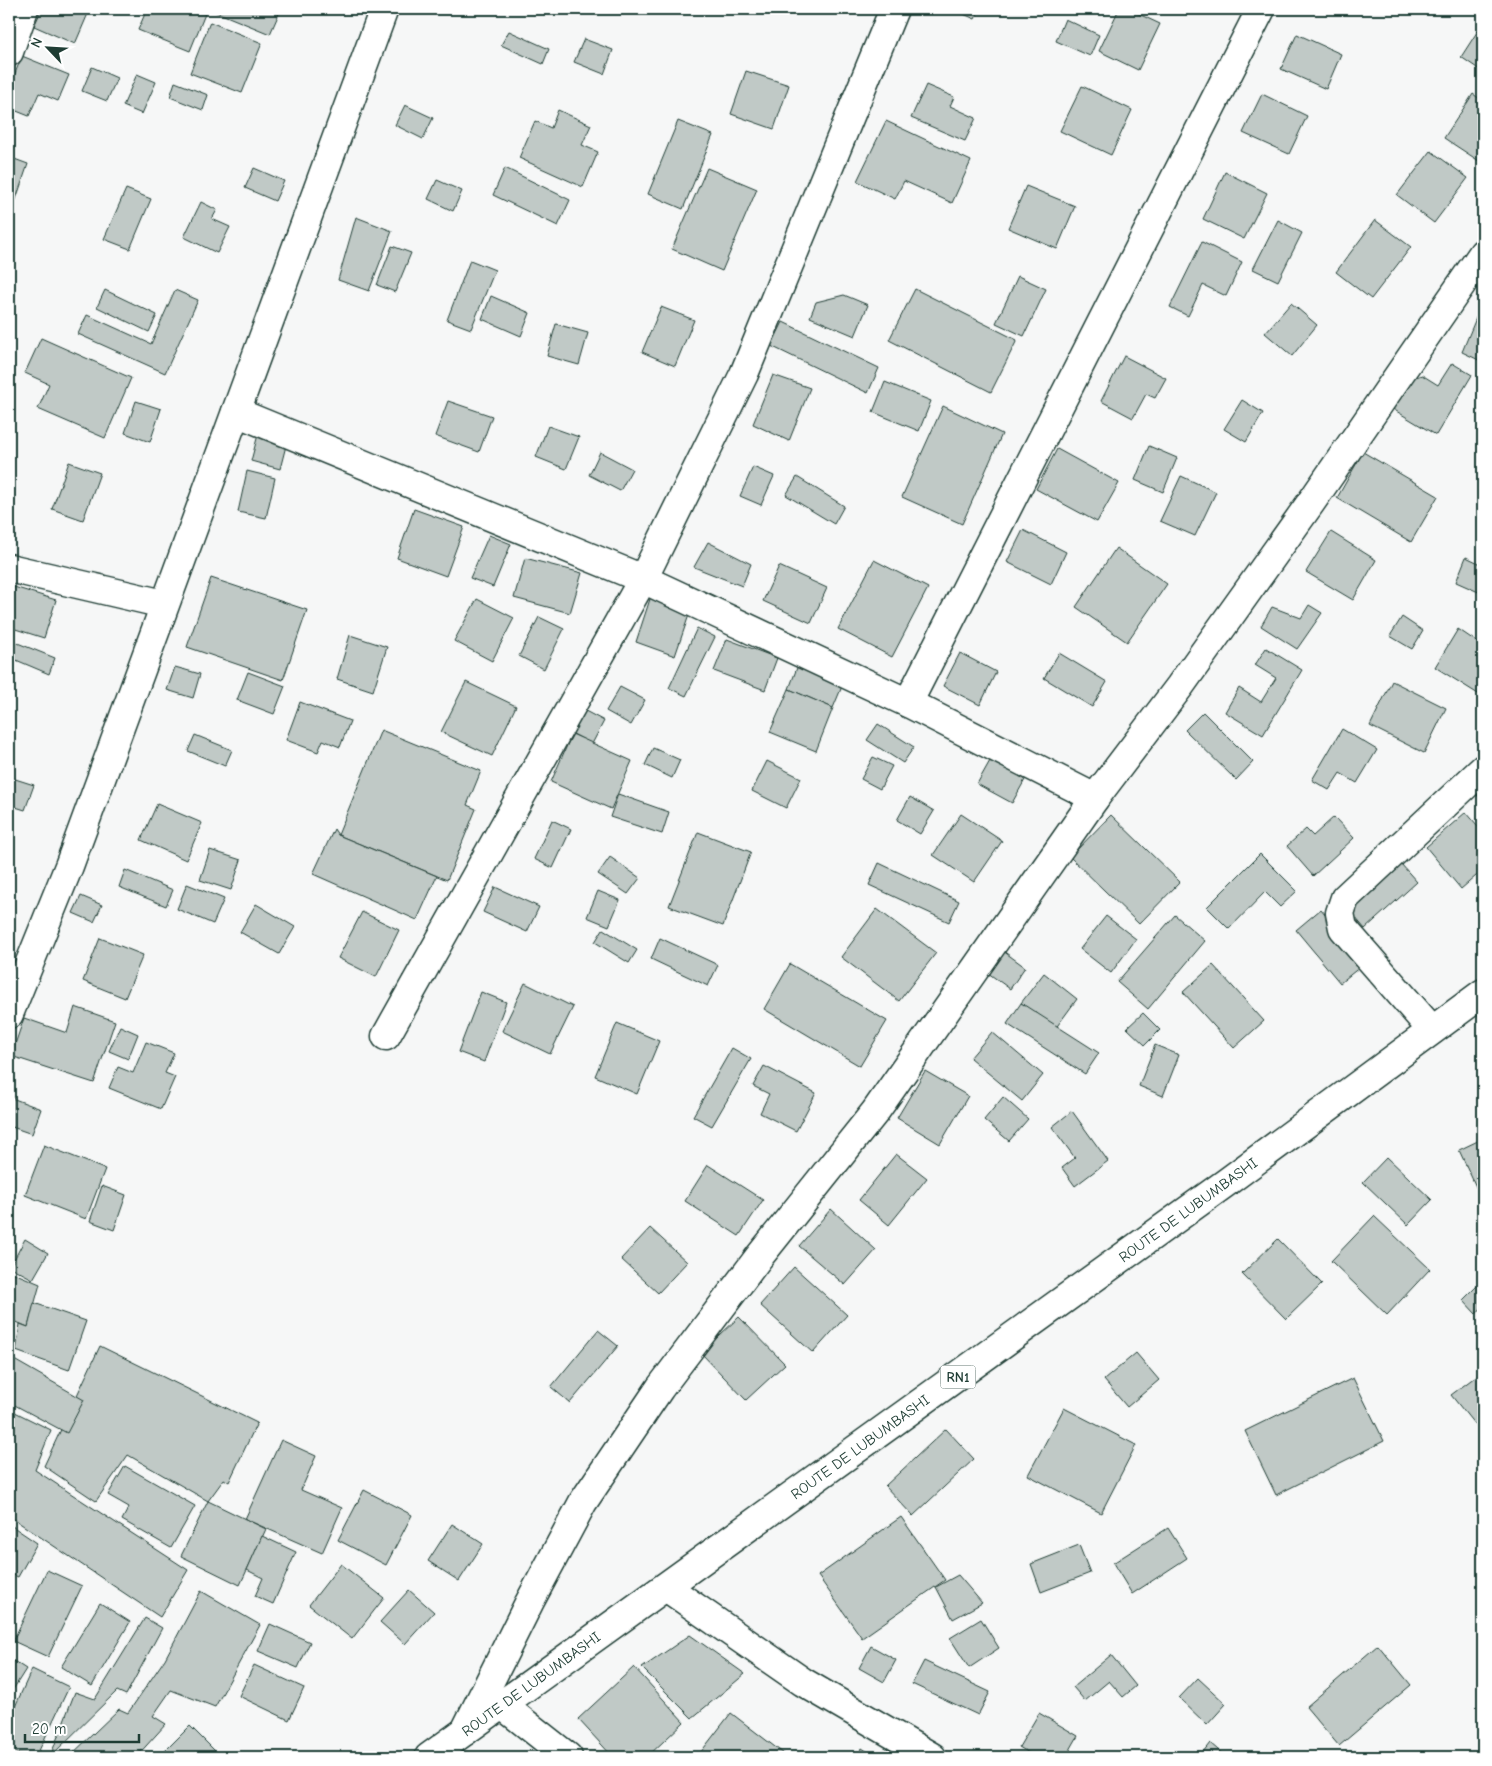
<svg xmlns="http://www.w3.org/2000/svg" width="1492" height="1766" font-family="'Comic Neue',sans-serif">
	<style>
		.building { fill: #c0c9c6; stroke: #1f3d34 }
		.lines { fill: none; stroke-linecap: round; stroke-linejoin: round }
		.minor-casing { stroke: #1f3d34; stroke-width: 31 }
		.highway-casing { stroke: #1f3d34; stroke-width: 31 }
		.minor { stroke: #fff; stroke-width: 28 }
		.highway { stroke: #fff; stroke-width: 28 }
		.labels { text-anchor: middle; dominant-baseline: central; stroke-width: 4; stroke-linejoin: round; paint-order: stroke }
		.shield { fill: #fff; stroke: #627771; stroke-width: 1 }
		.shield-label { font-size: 14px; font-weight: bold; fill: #1f3d34 }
		.street-label { font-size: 15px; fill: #1f3d34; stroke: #fff }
	</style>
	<rect width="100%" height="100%" fill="#f6f7f7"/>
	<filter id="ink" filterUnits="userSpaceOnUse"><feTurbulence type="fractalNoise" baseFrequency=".02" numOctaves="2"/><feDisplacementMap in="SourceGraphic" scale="10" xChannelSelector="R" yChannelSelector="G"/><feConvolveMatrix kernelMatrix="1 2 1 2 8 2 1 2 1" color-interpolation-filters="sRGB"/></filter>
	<g filter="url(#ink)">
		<!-- building -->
		<g class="building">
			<polygon points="42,9 90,9 75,44 34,26"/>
			<polygon points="147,9 194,9 205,14 190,51 138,30"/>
			<polygon points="209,9 281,9 270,34"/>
			<polygon points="952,9 980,9 975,19"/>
			<polygon points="1119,9 1128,9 1160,24 1138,70 1099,51"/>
			<polygon points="1065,19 1099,35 1090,56 1056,41"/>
			<polygon points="210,22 262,43 242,93 190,73"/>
			<polygon points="1479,29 1483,32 1483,72 1461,57"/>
			<polygon points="509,31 549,49 543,64 501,45"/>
			<polygon points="1297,34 1341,54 1326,89 1281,69"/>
			<polygon points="584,39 613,50 604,74 574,62"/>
			<polygon points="22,56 69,75 58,101 39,93 29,116 9,108 9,88"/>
			<polygon points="92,67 117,78 107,101 82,91"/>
			<polygon points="746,71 789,85 774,129 731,114"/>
			<polygon points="137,74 156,82 142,114 123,106"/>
			<polygon points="175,82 208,95 203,110 170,97"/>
			<polygon points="926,85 954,97 950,106 976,118 965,141 911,118"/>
			<polygon points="1082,86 1132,110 1111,155 1060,131"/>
			<polygon points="1262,94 1307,116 1289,154 1243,133"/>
			<polygon points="1473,94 1483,101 1483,155 1479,161 1444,138"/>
			<polygon points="405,105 433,118 423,139 395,125"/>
			<polygon points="558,110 591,125 582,145 598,152 583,187 519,158 535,121 551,128"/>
			<polygon points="678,121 713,135 683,209 648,194"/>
			<polygon points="886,121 971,161 952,203 904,181 895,199 857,181"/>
			<polygon points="1431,151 1468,178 1434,223 1397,195"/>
			<polygon points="9,157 28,164 13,208 9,207"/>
			<polygon points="254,168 284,181 275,201 245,188"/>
			<polygon points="505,168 570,200 558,226 493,195"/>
			<polygon points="707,168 757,189 722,271 672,249"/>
			<polygon points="1225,172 1267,193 1244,239 1203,219"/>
			<polygon points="437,180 462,191 453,211 428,199"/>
			<polygon points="1026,186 1075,206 1057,249 1008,228"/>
			<polygon points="126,189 151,199 130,249 104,239"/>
			<polygon points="201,202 217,210 212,219 230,227 217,253 184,237"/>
			<polygon points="356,217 392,231 369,291 338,280"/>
			<polygon points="1278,220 1302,233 1278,281 1253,269"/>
			<polygon points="1375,220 1411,247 1371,299 1336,272"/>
			<polygon points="1202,242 1242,262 1226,296 1203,285 1188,316 1170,307"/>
			<polygon points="392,246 411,253 395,292 377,285"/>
			<polygon points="470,260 495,270 471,329 447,320"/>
			<polygon points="1018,276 1046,289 1024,336 996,323"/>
			<polygon points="915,289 1017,340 991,392 889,340"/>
			<polygon points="105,290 157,315 149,332 97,307"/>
			<polygon points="175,290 198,300 165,373 78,334 87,315 151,344"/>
			<polygon points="844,295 868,305 855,336 810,317 816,302"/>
			<polygon points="491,296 530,313 521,336 482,319"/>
			<polygon points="1291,303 1317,325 1292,356 1265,333"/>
			<polygon points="1481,306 1483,307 1483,362 1462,352"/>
			<polygon points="661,307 694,320 675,366 642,352"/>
			<polygon points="783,322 879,368 868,393 771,346"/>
			<polygon points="556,324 588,333 579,365 547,356"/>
			<polygon points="41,338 131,378 105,438 38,409 49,384 25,373"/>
			<polygon points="1124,356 1166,378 1155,398 1146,394 1133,418 1101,401"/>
			<polygon points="1452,363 1472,375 1436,435 1391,408 1409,379 1422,375 1438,385"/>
			<polygon points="773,375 810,388 789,441 753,424"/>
			<polygon points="885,382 931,401 919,431 873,412"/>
			<polygon points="1242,400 1263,413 1246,442 1224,429"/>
			<polygon points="136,401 161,409 150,442 125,433"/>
			<polygon points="448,401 492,416 479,452 435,436"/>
			<polygon points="943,406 1002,434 962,524 902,497"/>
			<polygon points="548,426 579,437 566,469 536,457"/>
			<polygon points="260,427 289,434 280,469 251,461"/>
			<polygon points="1149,446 1177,458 1163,492 1135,480"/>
			<polygon points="1057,449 1119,483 1097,522 1036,489"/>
			<polygon points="600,452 632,469 620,491 589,475"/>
			<polygon points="1363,452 1438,496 1411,542 1337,498"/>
			<polygon points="69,462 100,473 83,520 52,509"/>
			<polygon points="753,467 774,476 761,505 740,496"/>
			<polygon points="247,471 275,478 266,518 238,512"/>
			<polygon points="1181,476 1216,492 1195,536 1160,521"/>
			<polygon points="797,477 844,506 834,524 786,495"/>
			<polygon points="414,509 464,527 446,576 397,558"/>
			<polygon points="1023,530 1066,552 1051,584 1007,562"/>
			<polygon points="1331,532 1376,560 1353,600 1306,572"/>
			<polygon points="489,535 511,544 493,587 470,578"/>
			<polygon points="708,542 751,564 742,586 694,567"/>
			<polygon points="1116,548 1167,584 1127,642 1076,607"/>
			<polygon points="1466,557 1483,565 1483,594 1456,582"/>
			<polygon points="525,558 582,573 570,613 514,598"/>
			<polygon points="874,560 928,588 892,657 838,629"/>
			<polygon points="779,566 827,588 811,623 763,601"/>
			<polygon points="211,578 307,610 283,680 187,647"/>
			<polygon points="14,587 56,600 44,638 9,627 9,604"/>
			<polygon points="651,596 691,609 675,656 636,642"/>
			<polygon points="477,599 514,618 492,661 454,641"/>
			<polygon points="1309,605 1322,613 1297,649 1261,626 1272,607 1301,618"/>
			<polygon points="539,617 564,629 544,669 519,656"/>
			<polygon points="1402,617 1423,631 1412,649 1390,636"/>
			<polygon points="697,628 715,637 686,696 669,688"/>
			<polygon points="1458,629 1483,646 1483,697 1435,667"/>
			<polygon points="350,635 387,647 373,691 337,679"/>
			<polygon points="727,639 777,658 765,690 714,671"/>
			<polygon points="15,642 55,658 49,674 9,657"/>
			<polygon points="1266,648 1302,670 1263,735 1225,712 1239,688 1261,702 1276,678 1255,665"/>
			<polygon points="960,653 996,672 980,705 943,686"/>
			<polygon points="1059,653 1107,682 1092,707 1044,678"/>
			<polygon points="798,665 843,684 833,708 789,689"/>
			<polygon points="175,667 200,674 193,698 167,690"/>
			<polygon points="248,672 285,686 274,714 237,700"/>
			<polygon points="1392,681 1446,708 1424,753 1370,726"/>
			<polygon points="466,682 516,706 492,756 441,732"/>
			<polygon points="620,687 645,700 631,725 606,711"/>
			<polygon points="789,689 833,708 816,751 770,732"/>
			<polygon points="300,702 350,721 340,747 323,740 318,752 286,740"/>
			<polygon points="576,706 604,721 592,744 564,729"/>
			<polygon points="1203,712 1253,762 1236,780 1185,730"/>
			<polygon points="878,724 914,747 903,763 867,740"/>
			<polygon points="1342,729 1377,750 1357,783 1340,773 1329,790 1312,780"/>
			<polygon points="381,730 481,771 467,805 476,809 447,880 338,835"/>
			<polygon points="572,734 632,761 611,809 551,782"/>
			<polygon points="195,735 232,750 225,766 188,751"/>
			<polygon points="653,748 680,760 672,778 645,765"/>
			<polygon points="873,757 892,766 880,789 861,779"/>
			<polygon points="991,759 1026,778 1012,803 977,784"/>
			<polygon points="767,761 801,778 786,808 752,791"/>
			<polygon points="9,777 34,785 25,810 9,805"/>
			<polygon points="1483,779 1483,803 1472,788"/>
			<polygon points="618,794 669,812 662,834 610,817"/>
			<polygon points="910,797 934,811 920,834 897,820"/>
			<polygon points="157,804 202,823 186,860 141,840"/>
			<polygon points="1466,812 1483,832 1483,870 1461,889 1426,847"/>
			<polygon points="961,814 1002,841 974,882 933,855"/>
			<polygon points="1111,815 1180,882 1139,924 1070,857"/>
			<polygon points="1334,817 1354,838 1313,876 1287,846 1306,829 1313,836"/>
			<polygon points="552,820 571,829 553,868 534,859"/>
			<polygon points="334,829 338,835 437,876 417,920 313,874"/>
			<polygon points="698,832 751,852 723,926 669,906"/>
			<polygon points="210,850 241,860 231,890 200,880"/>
			<polygon points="1260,854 1297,891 1280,907 1265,892 1229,929 1207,907"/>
			<polygon points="610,857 640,878 628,894 598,874"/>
			<polygon points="879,863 959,901 949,922 869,885"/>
			<polygon points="1401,864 1417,882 1365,929 1349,910"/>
			<polygon points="125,870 173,890 166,906 119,887"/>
			<polygon points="187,884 224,899 213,924 177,909"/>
			<polygon points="495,887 539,907 527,932 483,912"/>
			<polygon points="598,891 620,900 609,926 587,917"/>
			<polygon points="81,896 102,905 94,922 73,913"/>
			<polygon points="256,904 295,927 279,954 240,932"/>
			<polygon points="877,909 936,953 899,1001 841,957"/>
			<polygon points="1321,909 1365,963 1340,983 1296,930"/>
			<polygon points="362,912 399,930 376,977 338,958"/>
			<polygon points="1175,915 1205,941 1148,1009 1117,982"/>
			<polygon points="1106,916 1136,939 1111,973 1080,949"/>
			<polygon points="603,929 637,950 629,963 595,942"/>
			<polygon points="100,938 143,955 125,998 83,981"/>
			<polygon points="660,938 718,965 708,986 651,959"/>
			<polygon points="999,948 1025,967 1010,989 984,970"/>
			<polygon points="790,964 887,1021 860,1066 764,1009"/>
			<polygon points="1213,965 1264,1021 1234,1048 1183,992"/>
			<polygon points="1044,973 1077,999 1055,1029 1021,1003"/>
			<polygon points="525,983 573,1007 550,1054 502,1031"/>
			<polygon points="481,992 506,1002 484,1062 458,1052"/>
			<polygon points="1021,1003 1099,1053 1085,1074 1007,1024"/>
			<polygon points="75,1007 115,1021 94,1083 11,1056 24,1018 67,1033"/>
			<polygon points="1143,1013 1160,1030 1145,1045 1127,1028"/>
			<polygon points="617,1023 659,1041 637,1094 595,1076"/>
			<polygon points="120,1026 138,1034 128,1059 109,1051"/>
			<polygon points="992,1032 1043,1075 1022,1101 970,1058"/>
			<polygon points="146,1042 174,1053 165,1073 175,1077 161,1109 109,1088 118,1067 133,1073"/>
			<polygon points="1155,1045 1179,1055 1163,1096 1139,1086"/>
			<polygon points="732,1048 751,1059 712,1126 693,1116"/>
			<polygon points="764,1066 816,1093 796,1131 760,1113 769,1094 753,1086"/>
			<polygon points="925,1071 968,1096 940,1144 897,1118"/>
			<polygon points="9,1097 41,1109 32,1134 9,1126"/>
			<polygon points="1003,1097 1028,1119 1009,1141 984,1120"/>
			<polygon points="1072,1111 1108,1161 1075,1186 1062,1168 1075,1158 1052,1127"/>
			<polygon points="1482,1139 1483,1141 1483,1202 1459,1150"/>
			<polygon points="44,1145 105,1169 86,1219 25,1195"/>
			<polygon points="896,1154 927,1178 889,1225 859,1200"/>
			<polygon points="1387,1157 1432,1200 1408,1225 1363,1182"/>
			<polygon points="708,1165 763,1200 739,1236 685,1201"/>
			<polygon points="102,1186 126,1195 114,1230 90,1221"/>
			<polygon points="831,1209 876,1250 845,1285 799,1246"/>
			<polygon points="1374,1216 1430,1269 1387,1315 1331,1261"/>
			<polygon points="650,1228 687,1262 658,1293 621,1259"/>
			<polygon points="25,1239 48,1253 33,1279 10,1267"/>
			<polygon points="1278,1239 1322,1284 1286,1319 1242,1274"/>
			<polygon points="794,1267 847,1315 813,1353 760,1305"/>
			<polygon points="9,1271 40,1284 28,1327 14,1321 9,1337"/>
			<polygon points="1483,1280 1483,1306 1476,1314 1463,1300"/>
			<polygon points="34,1303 86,1321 69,1370 16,1351 20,1324 28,1327"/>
			<polygon points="739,1317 785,1364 746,1400 701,1353"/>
			<polygon points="598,1330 618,1346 570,1403 551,1387"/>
			<polygon points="100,1346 257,1423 229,1482 224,1479 208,1501 128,1455 96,1501 44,1466"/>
			<polygon points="1136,1353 1159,1380 1127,1407 1104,1380"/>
			<polygon points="9,1357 84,1400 67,1433 9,1402"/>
			<polygon points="1483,1371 1483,1419 1475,1425 1451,1395"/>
			<polygon points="1353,1378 1384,1441 1276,1495 1245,1431"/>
			<polygon points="1064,1408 1136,1445 1101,1513 1028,1475"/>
			<polygon points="9,1409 51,1430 35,1470 188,1570 160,1617 9,1516"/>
			<polygon points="946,1429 974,1459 913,1516 885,1486"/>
			<polygon points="281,1440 316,1456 301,1490 342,1508 322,1553 245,1519"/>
			<polygon points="125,1466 195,1506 171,1548 122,1520 129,1507 108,1495"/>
			<polygon points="364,1490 412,1515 386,1565 338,1540"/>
			<polygon points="208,1501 266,1529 240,1585 181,1556"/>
			<polygon points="901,1517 945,1580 862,1638 818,1576"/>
			<polygon points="9,1524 37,1543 18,1577 9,1573"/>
			<polygon points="452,1524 483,1544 459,1581 428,1561"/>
			<polygon points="1168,1528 1187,1558 1132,1594 1113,1563"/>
			<polygon points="262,1536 296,1552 273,1604 255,1596 263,1578 247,1570"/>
			<polygon points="1079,1545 1090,1573 1041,1592 1031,1564"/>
			<polygon points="341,1564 384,1598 352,1639 309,1605"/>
			<polygon points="47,1570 82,1586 48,1657 13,1641"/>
			<polygon points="958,1575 982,1603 953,1619 936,1587"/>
			<polygon points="409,1590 434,1612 405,1644 380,1622"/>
			<polygon points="201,1591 260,1625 215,1707 171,1690 153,1716 166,1724 136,1757 69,1757 119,1709 128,1713 165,1659"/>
			<polygon points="100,1603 130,1622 92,1686 61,1667"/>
			<polygon points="145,1618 162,1628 126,1695 117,1691 50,1757 75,1692 95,1699"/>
			<polygon points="981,1619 999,1648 969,1668 950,1638"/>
			<polygon points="270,1624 310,1642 298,1668 258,1651"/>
			<polygon points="690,1635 745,1674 692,1718 642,1668"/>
			<polygon points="1378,1645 1411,1685 1339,1746 1306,1707"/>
			<polygon points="871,1646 896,1660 884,1682 859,1668"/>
			<polygon points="1111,1655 1136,1686 1123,1697 1109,1681 1085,1701 1073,1687"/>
			<polygon points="9,1658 26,1669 9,1696"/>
			<polygon points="924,1661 990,1692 978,1715 912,1684"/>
			<polygon points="254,1665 304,1688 289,1720 239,1696"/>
			<polygon points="634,1667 684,1722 647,1757 613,1757 578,1719"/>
			<polygon points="32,1669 69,1687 36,1757 27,1757 9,1749 9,1720"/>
			<polygon points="1198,1678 1226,1704 1207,1725 1179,1698"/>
			<polygon points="731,1713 788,1757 697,1757"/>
			<polygon points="1039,1713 1078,1736 1066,1757 1036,1757 1019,1747"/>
			<polygon points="190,1726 221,1757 159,1757"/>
			<polygon points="1210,1743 1226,1757 1199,1757"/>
			<polygon points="862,1748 876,1757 857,1757"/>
		</g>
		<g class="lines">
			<defs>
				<g id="minor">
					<polyline points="9,52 24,9"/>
					<polyline points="236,412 643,579 908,703 1095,798"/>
					<polyline points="9,568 164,604"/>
					<polyline points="908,703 1261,9"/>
					<polyline points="9,1014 69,866 384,9"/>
					<polyline points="1432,1030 1343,928 1340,913 1345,898 1483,769"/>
					<polyline points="386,1036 643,579 744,374 894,9"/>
					<polyline points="666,1587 803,1682 932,1757"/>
					<polyline points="502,1705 568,1757"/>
					<polyline points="465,1731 529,1603 583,1502 660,1388 759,1257 875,1112 1095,798 1180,686 1312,501 1483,253"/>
				</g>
				<polyline id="highway" points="429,1757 1227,1182 1483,993"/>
			</defs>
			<!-- minor casing -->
			<use href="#minor" class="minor-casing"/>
			<!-- highway casing -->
			<use href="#highway" class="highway-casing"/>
			<!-- minor -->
			<use href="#minor" class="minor"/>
			<!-- highway -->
			<use href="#highway" class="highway"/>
		</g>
	</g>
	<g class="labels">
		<!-- shield labels -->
		<rect class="shield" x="940.5" y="1365.5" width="35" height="23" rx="4"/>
		<g class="shield-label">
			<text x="958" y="1377">RN1</text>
		</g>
		<!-- street labels -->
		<g class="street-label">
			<text transform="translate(1188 1210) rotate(-36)">ROUTE DE LUBUMBASHI</text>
			<text transform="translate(860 1447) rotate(-36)">ROUTE DE LUBUMBASHI</text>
			<text transform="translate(531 1684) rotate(-36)">ROUTE DE LUBUMBASHI</text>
		</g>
	</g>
	<!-- margin -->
	<rect width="1492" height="1766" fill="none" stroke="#fff" stroke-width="30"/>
	<rect x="15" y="15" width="1462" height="1736" fill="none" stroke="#1f3d34" stroke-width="2" filter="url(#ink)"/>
	<!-- north arrow -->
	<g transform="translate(48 48) rotate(295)" stroke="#ffffff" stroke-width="4" paint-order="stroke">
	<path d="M0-4L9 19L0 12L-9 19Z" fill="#1f3d34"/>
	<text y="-8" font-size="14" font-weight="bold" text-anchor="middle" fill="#1f3d34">N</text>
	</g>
	<!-- scale -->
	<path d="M25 1734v8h114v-8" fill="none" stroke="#1f3d34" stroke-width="2.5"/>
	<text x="32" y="1734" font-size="15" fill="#1f3d34" stroke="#ffffff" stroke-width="4" paint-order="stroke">20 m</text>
</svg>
